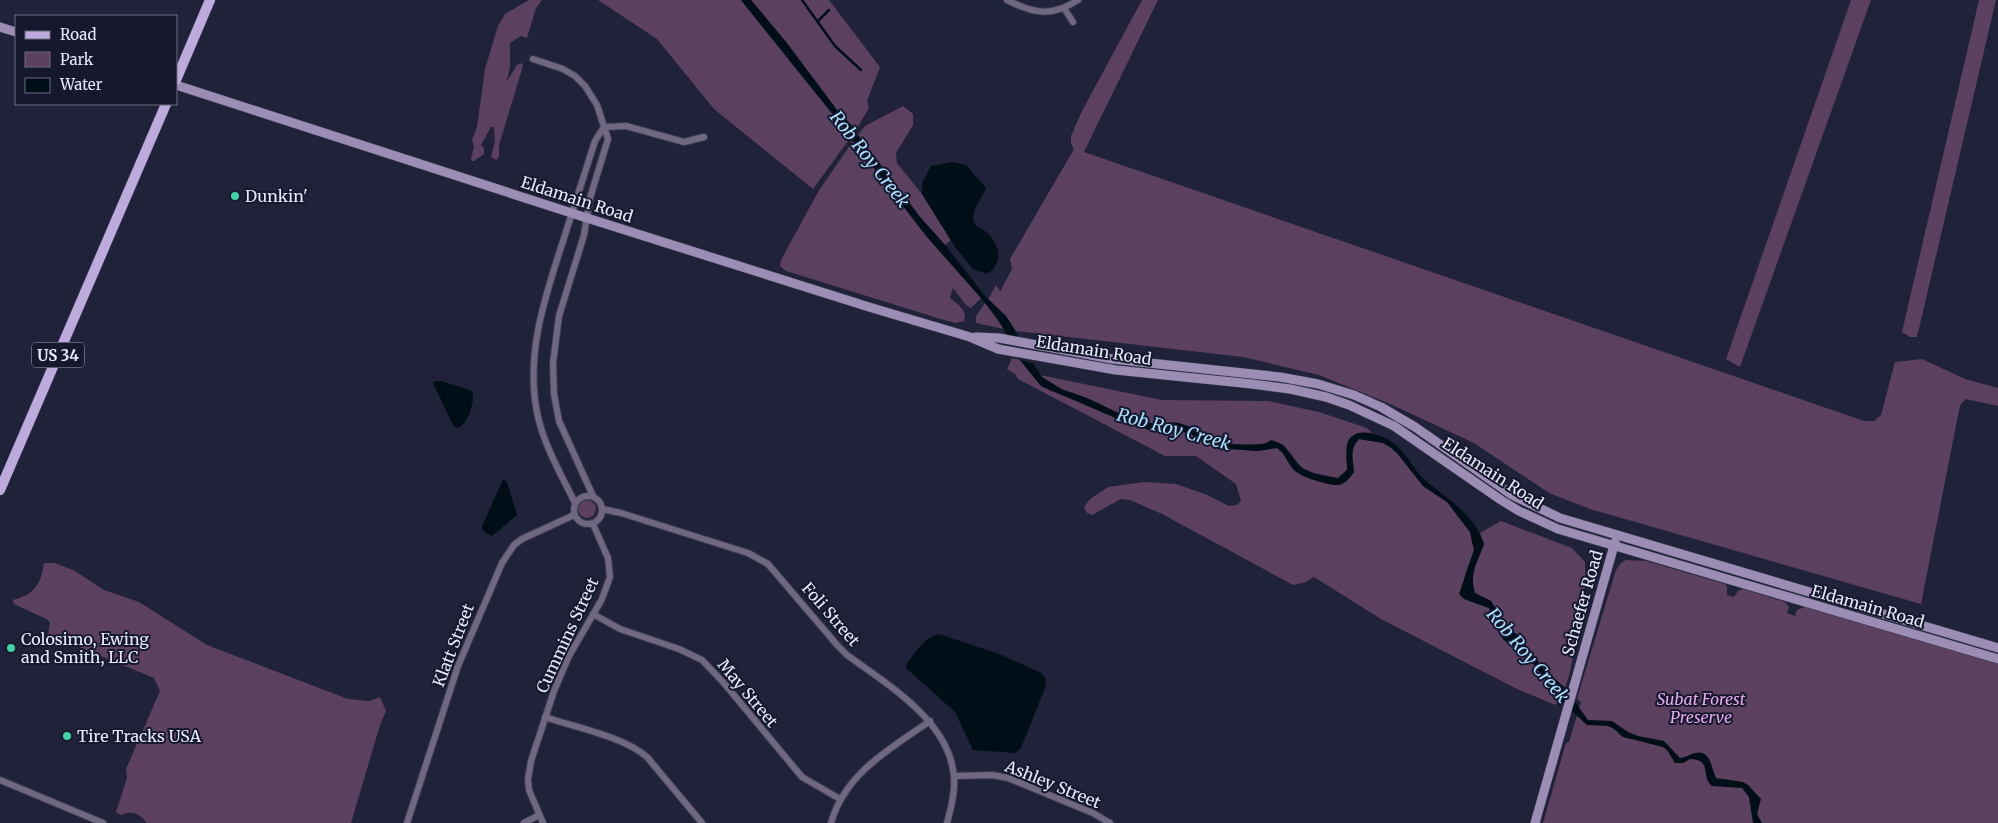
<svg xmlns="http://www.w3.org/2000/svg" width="1998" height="823" font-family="Merriweather,serif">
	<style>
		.green { fill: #5c405f }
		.water { fill: #000e18 }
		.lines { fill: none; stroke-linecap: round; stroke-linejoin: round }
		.stream { stroke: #000e18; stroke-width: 2.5 }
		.street-casing { stroke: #3b3e53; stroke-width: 8 }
		.secondary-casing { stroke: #3b3e53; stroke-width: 10 }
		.primary-casing { stroke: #3b3e53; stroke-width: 11 }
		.street { stroke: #706780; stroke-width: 6 }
		.secondary { stroke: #9b8db4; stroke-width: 9 }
		.primary { stroke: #bdabdd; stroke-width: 10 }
		.poi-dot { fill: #3dd4a3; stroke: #16182e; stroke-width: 2 }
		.labels { text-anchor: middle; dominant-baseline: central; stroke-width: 4; stroke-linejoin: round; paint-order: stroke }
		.shield { fill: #16182e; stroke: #a8abbc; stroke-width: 1 }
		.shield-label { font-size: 15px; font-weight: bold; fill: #e7eaf9 }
		.poi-label { font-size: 16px; fill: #e7eaf9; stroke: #16182e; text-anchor: start }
		.street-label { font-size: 16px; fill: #e7eaf9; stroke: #16182e }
		.park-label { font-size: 16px; font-style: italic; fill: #e7a8ee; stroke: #16182e }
		.water-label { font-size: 18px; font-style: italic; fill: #aae0ff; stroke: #16182e }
	</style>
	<rect width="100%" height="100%" fill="#1f2238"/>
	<!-- green -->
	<g class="green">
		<polygon points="529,0 542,0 536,8 527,38 521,36 510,43 510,68 506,82 517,65 522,63 523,66 499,145 499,156 497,160 491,157 495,141 494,127 491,127 481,145 484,148 484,154 474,161 472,161 471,158 474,147 472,140 477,127 485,69 498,26 505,14"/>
		<polygon points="598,0 741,0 851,137 813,189 714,109 657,39"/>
		<polygon points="751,0 829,0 880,67 867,101 869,108 856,130 837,110 786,42"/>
		<polygon points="1142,0 1158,0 1084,152 1864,421 1874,421 1881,415 1895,362 1922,359 1965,379 1998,388 1998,406 1966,399 1960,405 1921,604 1590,509 1549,493 1474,443 1390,404 1319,375 1243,357 1016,331 1006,316 988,300 996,285 1000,291 1001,290 1012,269 1010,259 1074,149 1071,144 1071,136 1082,111"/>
		<polygon points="1851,0 1871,0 1740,367 1726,359"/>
		<polygon points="1979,0 1996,0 1917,337 1910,337 1902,332"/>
		<polygon points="903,106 913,114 913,125 896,153 897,163 922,194 951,240 945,245 920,217 858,135 865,126"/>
		<path d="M853 141 927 237 981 298 971 308 966 305 953 288 950 298C958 304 968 311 964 321L956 323 944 320 786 271 780 266 781 260 818 192Z"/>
		<polygon points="985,303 1004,329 976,323 976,316"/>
		<path d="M1012 358 1020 360 1041 386 1049 390 1083 403 1120 420 1130 422 1136 427 1189 433 1216 448 1258 451 1277 448 1310 479 1338 485 1354 472C1353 460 1349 449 1359 439L1383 443 1390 447 1397 453 1423 486 1447 502 1470 532 1474 550 1467 569 1462 588 1464 599 1489 608 1503 638 1525 653 1561 700 1555 705 1515 688 1381 619 1314 577 1306 582 1293 585 1162 514 1130 500 1121 499 1092 515 1087 513 1084 507 1090 499 1108 487 1144 482 1176 484 1205 494 1229 506 1237 505 1241 501 1236 484 1196 456H1165L1018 379 1015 374 1007 369Z"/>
		<path d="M1040 375 1162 400 1268 401 1319 412 1367 428 1373 434 1363 433 1356 434 1346 455 1347 470 1338 478 1314 473 1302 468 1283 444C1264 443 1246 446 1226 443 1211 441 1200 429 1185 425 1176 422 1168 425 1159 425 1132 423 1108 407 1084 397 1070 391 1051 388 1040 375Z"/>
		<circle cx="587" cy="509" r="9"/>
		<path d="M1501 521 1572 548 1585 562 1586 585 1578 605 1579 630 1569 676 1565 688 1544 669 1518 635 1506 628 1491 601 1475 593C1469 573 1477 563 1484 544L1480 533Z"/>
		<polygon points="1626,560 1646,561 1725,584 1727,587 1727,595 1734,597 1738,591 1743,589 1785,602 1789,607 1787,613 1795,616 1797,610 1805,607 1998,664 1998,823 1543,823 1566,743 1569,742 1581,702 1577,699 1578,695 1616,570 1621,563"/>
		<path d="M44 563H55L75 571 104 590 139 602 207 645 348 699 369 701 380 697 386 711 380 725 351 823H147C141 814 131 810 121 815L116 812 127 778 126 769 160 691 154 678 48 634 50 622 46 619 14 604 13 600C35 594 41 584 44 563Z"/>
	</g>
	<!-- water -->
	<g class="water">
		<polygon points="741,0 751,0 786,42 837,110 856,130 851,137"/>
		<polygon points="858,135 920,217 945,245 985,296 1006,316 1019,338 1007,335 998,319 981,298 927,237 853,141"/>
		<path d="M953 162 966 165 986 188C982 201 967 212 976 226 995 233 1009 260 987 274L973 269 955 247 922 194V183L931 166Z"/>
		<path d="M1020 360 1033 363 1042 377 1063 390 1087 398 1127 417 1159 425C1182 415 1198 435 1217 441 1229 445 1241 445 1253 445 1260 444 1265 445 1271 440 1289 445 1288 455 1300 466 1308 474 1327 477 1338 478L1347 470C1348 460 1343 445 1351 437 1363 426 1390 438 1399 448 1408 457 1414 469 1423 478 1447 500 1473 512 1484 544 1477 563 1469 573 1475 593L1491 601 1506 628 1518 635 1544 669 1565 688 1588 720 1612 721 1628 732 1638 736 1664 741 1680 758C1685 758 1690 754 1695 753 1711 749 1711 768 1716 778L1743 782 1748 785 1761 799 1757 814 1762 823H1753L1749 797 1742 788 1712 786C1700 775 1713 760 1690 759L1683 763H1675L1667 750 1663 747 1623 737 1614 729 1608 726 1587 725 1564 704 1525 653C1519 648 1512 647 1506 642 1497 635 1494 619 1489 608L1464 599 1459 594 1474 550 1470 532 1447 502 1423 486 1397 453 1390 447 1383 443 1359 439C1349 449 1353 460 1354 472 1350 478 1346 483 1339 485 1330 486 1300 477 1294 470 1287 463 1286 454 1277 448L1258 451 1216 448 1189 433 1164 429 1149 430 1120 420 1041 386Z"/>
		<path d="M436 381H441L470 390 473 393C474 403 468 425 457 428L453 425 433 383Z"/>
		<polygon points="503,479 507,482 517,515 492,536 484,532 482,527"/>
		<path d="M939 634 1002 655 1041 673 1046 678 1045 688 1021 748 1015 753 973 750 955 712 907 669 906 665C916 652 923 638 939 634Z"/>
	</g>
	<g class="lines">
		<!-- stream -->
		<g class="stream">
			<polyline points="802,0 835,46 861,70"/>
			<polyline points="818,21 829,10"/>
		</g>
		<defs>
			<g id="street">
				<path d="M1007 0C1034 14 1052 17 1078 0"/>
				<polyline points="1064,8 1073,22"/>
				<polyline points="533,59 563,69 575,76 585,86 597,105 608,139 590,198 584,235 559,316 553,363 554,394 559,421 593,496"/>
				<polyline points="604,127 626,126 684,142 704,137"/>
				<circle cx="588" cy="510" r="14"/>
				<path d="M575 503C561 474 543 444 537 412 525 353 546 294 564 238 574 206 585 173 595 141L604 127"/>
				<path d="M602 509 621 513 748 553 768 564 838 646 847 655C888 685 951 722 954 778 955 793 951 808 947 823"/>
				<polyline points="593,614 620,629 679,649 702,660 723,682 802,777 840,799"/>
				<path d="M545 717C577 728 622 736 647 757L702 823"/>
				<polyline points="954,776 992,775 1008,778 1093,813 1110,823"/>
				<polyline points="0,780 103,823"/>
				<polyline points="407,823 458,666 502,563 514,545 522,539 574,515"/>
				<polyline points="524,823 539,815"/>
				<polyline points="543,823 529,790 528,779 531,761 554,691 569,656 602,599 610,577 608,558 593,524"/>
				<path d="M831 823C845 773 890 749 930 721"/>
			</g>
			<g id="secondary">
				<polyline points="0,27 16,32"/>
				<polyline points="176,85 587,218 869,307 970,337 998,349 1116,370 1252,384 1290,389 1326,397 1349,405 1394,426 1501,500 1519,511 1558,529 1998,659"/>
				<polyline points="976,337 999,338 1112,359 1280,377 1318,384 1354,395 1381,407 1415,427 1512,495 1560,518 1998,648"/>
				<polyline points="1535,823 1615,542"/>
			</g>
			<g id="primary">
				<polyline points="176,80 210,0"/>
				<polyline points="0,490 166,104"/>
			</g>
		</defs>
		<!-- street casing -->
		<use href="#street" class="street-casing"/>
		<!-- secondary casing -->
		<use href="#secondary" class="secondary-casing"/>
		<!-- primary casing -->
		<use href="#primary" class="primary-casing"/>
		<!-- street -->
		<use href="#street" class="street"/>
		<!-- secondary -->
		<use href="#secondary" class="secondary"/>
		<!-- primary -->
		<use href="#primary" class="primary"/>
	</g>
	<!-- markers -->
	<g class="poi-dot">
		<circle cx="235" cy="196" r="5"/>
		<circle cx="11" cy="648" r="5"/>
		<circle cx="67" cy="736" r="5"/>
	</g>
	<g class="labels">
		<!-- shield labels -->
		<rect class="shield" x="32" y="342.5" width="52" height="25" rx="4"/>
		<g class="shield-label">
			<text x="58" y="355">US 34</text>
		</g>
		<!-- poi labels -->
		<g class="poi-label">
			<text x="245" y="196">Dunkin'</text>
			<text x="21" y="639">Colosimo, Ewing<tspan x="21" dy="18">and Smith, LLC</tspan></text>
			<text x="77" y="736">Tire Tracks USA</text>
		</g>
		<!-- street labels -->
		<g class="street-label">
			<text transform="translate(577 199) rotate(18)">Eldamain Road</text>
			<text transform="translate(1094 350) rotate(9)">Eldamain Road</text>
			<text transform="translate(1493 473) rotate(33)">Eldamain Road</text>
			<text transform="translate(1582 603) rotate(-74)">Schaefer Road</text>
			<text transform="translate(1868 606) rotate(16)">Eldamain Road</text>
			<text transform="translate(831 614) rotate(49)">Foli Street</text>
			<text transform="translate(567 635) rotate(-65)">Cummins Street</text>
			<text transform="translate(453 645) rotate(-69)">Klatt Street</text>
			<text transform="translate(748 693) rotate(50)">May Street</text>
			<text transform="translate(1053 784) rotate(22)">Ashley Street</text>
		</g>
		<!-- park labels -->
		<g class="park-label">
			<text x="1701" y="699">Subat Forest<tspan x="1701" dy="18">Preserve</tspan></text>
		</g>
		<!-- water labels -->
		<g class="water-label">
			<text transform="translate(870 159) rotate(52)">Rob Roy Creek</text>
			<text transform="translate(1174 429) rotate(15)">Rob Roy Creek</text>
			<text transform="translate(1528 655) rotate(50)">Rob Roy Creek</text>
		</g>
	</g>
	<!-- legend -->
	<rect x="15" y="15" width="162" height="90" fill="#16182e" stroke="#6a6c7f"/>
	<rect x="25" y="31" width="25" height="8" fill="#bdabdd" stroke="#6a6c7f"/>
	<text x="60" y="40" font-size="15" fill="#e7eaf9">Road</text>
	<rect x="25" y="52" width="25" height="15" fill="#5c405f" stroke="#6a6c7f"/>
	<text x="60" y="65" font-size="15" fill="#e7eaf9">Park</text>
	<rect x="25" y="78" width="25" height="15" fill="#000e18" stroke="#6a6c7f"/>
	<text x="60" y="90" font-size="15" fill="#e7eaf9">Water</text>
</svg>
